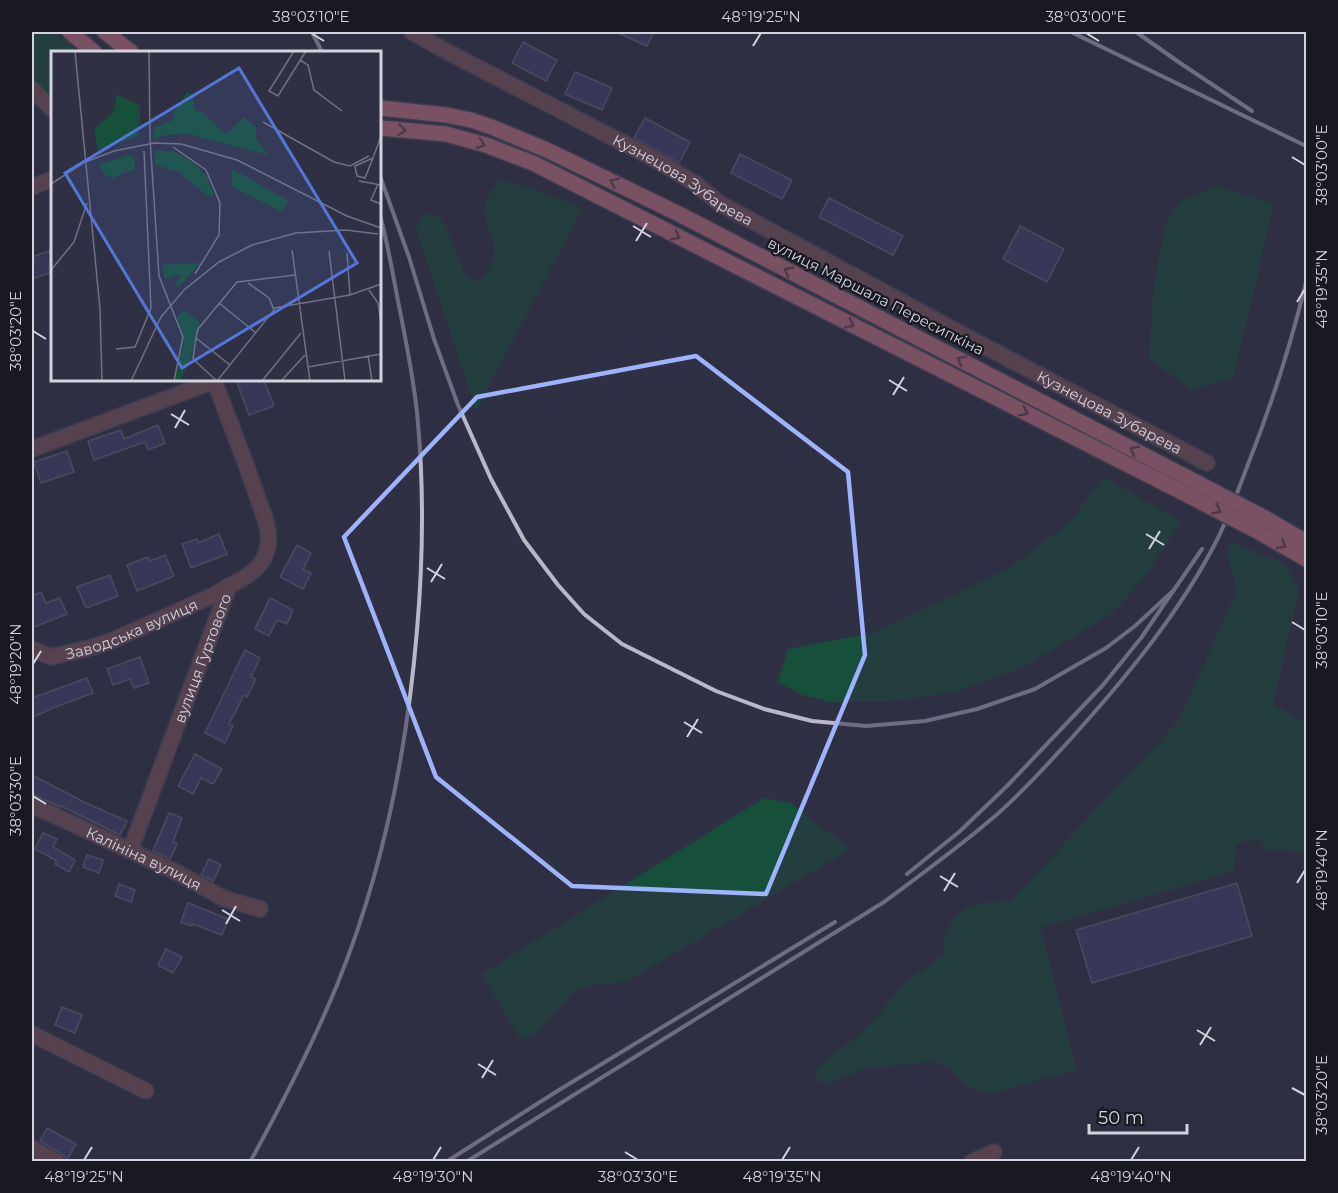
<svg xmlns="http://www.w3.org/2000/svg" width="1338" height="1193" font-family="Montserrat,sans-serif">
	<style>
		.green { fill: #17503a }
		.building { fill: #44426f; stroke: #6c6c82; stroke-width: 1.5 }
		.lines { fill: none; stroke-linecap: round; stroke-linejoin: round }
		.minor-casing { stroke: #4d4d60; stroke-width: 18 }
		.major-casing { stroke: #4d4d60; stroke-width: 18 }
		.minor { stroke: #85585e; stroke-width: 15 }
		.major { stroke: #d57989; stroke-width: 15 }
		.rail { stroke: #b8b8c7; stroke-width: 4 }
		.major-bridge-casing { stroke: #4d4d60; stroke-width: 18; stroke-linecap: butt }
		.major-bridge { stroke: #d57989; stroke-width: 15 }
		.oneway { stroke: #6e4450 }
		.marked { fill: none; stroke: #9eb3fd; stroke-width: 4.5; stroke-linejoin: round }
		.ticks { fill: none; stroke: #d3d3e0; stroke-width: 2 }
		.labels { text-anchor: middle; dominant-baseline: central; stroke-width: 4.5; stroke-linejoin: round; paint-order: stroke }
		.street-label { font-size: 15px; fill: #d3d3e0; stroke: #191922 }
		.inset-road { fill: none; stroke: #717182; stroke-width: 1.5 }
		.view { fill: #5476da; fill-opacity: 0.15; stroke: #5476da; stroke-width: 3 }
		.inset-edge { fill: none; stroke: #d3d3e0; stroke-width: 3 }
		.neatline { fill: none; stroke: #d3d3e0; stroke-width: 2 }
		.ticks-label { font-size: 15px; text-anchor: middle; fill: #d3d3e0 }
	</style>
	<rect width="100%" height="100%" fill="#303044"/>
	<!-- green -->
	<g class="green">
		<polygon points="32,32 55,32 79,52 52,52 52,97 32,79"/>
		<path d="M500 180 521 185 583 208 476 410 416 228 424 213 440 216 451 239 465 276 478 282C495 265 498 254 490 232 487 222 483 215 485 204 487 196 495 187 500 180Z"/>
		<polygon points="1215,186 1274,204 1233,379 1191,389 1149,359 1153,292 1165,225 1181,201"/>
		<polygon points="1103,477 1181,521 1144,579 1113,612 1073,638 1021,668 958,691 889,702 832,702 802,695 778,682 788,649 873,633 1008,569 1058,531 1073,518"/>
		<path d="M1232 542 1285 564 1299 590 1273 704 1306 724V856C1293 848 1281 848 1265 850L1259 838 1236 844 1234 871 1040 928 1077 1070 987 1094 967 1086 950 1068 934 1062 866 1068 831 1083 820 1082 814 1072 824 1060 849 1043 871 1023 907 981 943 956C944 949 944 939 947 932 959 902 983 903 1011 901L1179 720 1236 593 1235 579 1229 562 1227 552Z"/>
		<polygon points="764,798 791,803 851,849 626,982 593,985 573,992 536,1034 520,1039 482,974"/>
	</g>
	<!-- building -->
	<g class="building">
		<polygon points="616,32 654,32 647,46"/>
		<polygon points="523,42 557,60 546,81 512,63"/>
		<polygon points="575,72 612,88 602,110 565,94"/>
		<polygon points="645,118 690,142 679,163 634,138"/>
		<polygon points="740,154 792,180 782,199 731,173"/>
		<polygon points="829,198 903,236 893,255 819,217"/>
		<polygon points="1020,226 1064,249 1047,282 1003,259"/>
		<polygon points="49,251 52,260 52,272 32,279 32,257"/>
		<polygon points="236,380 264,380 274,406 249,415"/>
		<polygon points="158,425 165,443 148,450 145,442 94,460 88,441 121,430 124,439"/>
		<polygon points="67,451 74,472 41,483 34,462"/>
		<polygon points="219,534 227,554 191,568 182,544 197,539 198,543"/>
		<polygon points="297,545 311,553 303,569 311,573 303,589 280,577"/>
		<polygon points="165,555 174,576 137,591 127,565 148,557 150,561"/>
		<polygon points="110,575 118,596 86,608 77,587"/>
		<polygon points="41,592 46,603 60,598 67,614 32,628 32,596"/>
		<polygon points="270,598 293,610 287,624 277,620 269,636 255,629"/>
		<polygon points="245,650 260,658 251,677 256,679 247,697 244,695 229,724 233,726 225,743 205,733"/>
		<polygon points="140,657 149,683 134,688 130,679 113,685 107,669"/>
		<polygon points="87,678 93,693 45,711 45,712 32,717 32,698"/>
		<polygon points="195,754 222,769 213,784 201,778 193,794 178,786"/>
		<polygon points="32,775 86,803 127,821 120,835 61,806 60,807 38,797 38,796 32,793"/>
		<polygon points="169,813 182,818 173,842 177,844 170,859 153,851"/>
		<polygon points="43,833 57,839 53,847 75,860 69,872 55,864 57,861 35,849"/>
		<polygon points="87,855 103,860 99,873 83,867"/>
		<polygon points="209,859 221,865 213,881 201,875"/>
		<polygon points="1237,883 1252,936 1092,983 1076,930"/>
		<polygon points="119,884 135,890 131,902 115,896"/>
		<polygon points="188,903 228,919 222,935 193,924 192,926 181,922"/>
		<polygon points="166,949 182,957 173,973 158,965"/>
		<polygon points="62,1007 82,1015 75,1033 55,1025"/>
		<polygon points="47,1128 76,1144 67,1159 62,1154 40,1141"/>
	</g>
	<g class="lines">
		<defs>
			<g id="minor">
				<path id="s1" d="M412 32 444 50 656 160 696 184 719 203 969 338 1207 463"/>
				<polyline points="32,89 52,109"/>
				<polyline points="32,187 52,179"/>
				<polyline points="32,449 214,381"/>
				<path id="s2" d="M32 649 51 657 89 648 113 640 147 625 216 594 229 586"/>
				<path id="s3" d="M32 805 176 872 223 898 260 909"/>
				<path id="s4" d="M130 851 229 586C247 577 265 567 268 545 271 529 262 511 257 496 244 457 228 418 214 380"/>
				<polyline points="32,1034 146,1091"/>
				<polyline points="32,1148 57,1162"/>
				<polyline points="972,1162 994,1152"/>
			</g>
			<g id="major">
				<polyline points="70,32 94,52"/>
				<polyline points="105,32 131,52"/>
				<polyline points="380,108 446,115 471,120 494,128 547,150 679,214 1186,477"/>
				<polyline points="380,128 446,134 486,145 533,163 1176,489"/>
				<polyline points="1265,518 1306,542"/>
				<polyline points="1257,531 1306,559"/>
			</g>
		</defs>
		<!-- minor casing -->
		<use href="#minor" class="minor-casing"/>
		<!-- major casing -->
		<use href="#major" class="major-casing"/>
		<!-- minor -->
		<use href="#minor" class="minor"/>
		<!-- major -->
		<use href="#major" class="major"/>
		<!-- rail -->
		<g class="rail">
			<polyline points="312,32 322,52"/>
			<polyline points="1071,32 1306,146"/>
			<polyline points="1136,32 1180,63 1252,111"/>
			<polyline points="380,176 409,257 434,339 458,405 491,479 524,540 558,585 584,614 622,644 716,691 764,709 812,721 866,726 925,721 977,709 1035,689 1106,648 1135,626 1174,590"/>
			<polyline points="907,874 959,832 1007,786 1103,685 1141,638 1202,549"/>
			<path d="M250 1162C282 1104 312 1046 337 985 383 872 407 751 417 630 423 561 424 492 418 423 415 387 408 351 401 316 394 282 389 248 380 215"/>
			<polyline points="446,1162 559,1090 835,922"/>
			<path d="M466 1162 884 902C919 876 955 850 988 822 1017 798 1043 769 1068 742 1124 680 1180 613 1218 538 1229 515 1238 491 1247 467 1271 406 1291 345 1306 282"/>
		</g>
		<defs>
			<g id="major-bridge">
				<polyline points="1186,477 1265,518"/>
				<polyline points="1176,489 1257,531"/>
			</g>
		</defs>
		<!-- major-bridge casing -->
		<use href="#major-bridge" class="major-bridge-casing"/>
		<!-- major-bridge -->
		<use href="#major-bridge" class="major-bridge"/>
	</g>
	<!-- one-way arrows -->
	<defs><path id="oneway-chevron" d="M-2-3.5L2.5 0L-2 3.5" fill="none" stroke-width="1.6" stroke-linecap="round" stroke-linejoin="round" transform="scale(1.5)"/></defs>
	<g class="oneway">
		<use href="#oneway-chevron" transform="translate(402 130) rotate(5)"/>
		<use href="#oneway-chevron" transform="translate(481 144) rotate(18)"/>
		<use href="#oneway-chevron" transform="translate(614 182) rotate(-154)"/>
		<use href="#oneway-chevron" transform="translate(676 236) rotate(27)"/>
		<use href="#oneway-chevron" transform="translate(788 271) rotate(-153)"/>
		<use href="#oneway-chevron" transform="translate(850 324) rotate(27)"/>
		<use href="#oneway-chevron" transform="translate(961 360) rotate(-153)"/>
		<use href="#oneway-chevron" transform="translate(1024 412) rotate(27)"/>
		<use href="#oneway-chevron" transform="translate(1134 450) rotate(-152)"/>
		<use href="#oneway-chevron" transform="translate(1217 510) rotate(27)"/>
		<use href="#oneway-chevron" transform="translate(1282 545) rotate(30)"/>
	</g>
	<!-- marked area -->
	<path d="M0 0H1338V1193H0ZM696 356 848 472 865 655 766 894 572 886 436 777 344 537 477 397Z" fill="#303044" fill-opacity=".55" fill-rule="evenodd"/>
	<path class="marked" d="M696 356 848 472 865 655 766 894 572 886 436 777 344 537 477 397Z"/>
	<!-- ticks -->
	<path class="ticks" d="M311 33 324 41M1086 33 1099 41M753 46 761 33M1292 157 1305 165M633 226 651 237M636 241 647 223M1297 302 1305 289M33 331 46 339M889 380 907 391M893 395 904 377M171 414 189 425M175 428 185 410M1146 534 1164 545M1149 549 1160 531M427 568 445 579M431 582 442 564M1292 622 1305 630M33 664 41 651M684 722 702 733M687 737 698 719M33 796 46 804M940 876 958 887M1297 883 1305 870M944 891 955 873M222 910 240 921M226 924 236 906M1197 1030 1215 1041M1200 1045 1211 1027M478 1064 496 1075M482 1078 493 1060M1292 1088 1305 1095M625 1152 638 1160M84 1160 92 1147M433 1160 441 1147M782 1160 790 1147M1131 1160 1139 1147"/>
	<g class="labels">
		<!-- street labels -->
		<g class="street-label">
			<text stroke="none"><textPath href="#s1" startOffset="309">Кузнецова Зубарева</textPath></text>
			<text transform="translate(876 296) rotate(27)">вулиця Маршала Пересипкіна</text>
			<text stroke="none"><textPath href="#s1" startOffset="795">Кузнецова Зубарева</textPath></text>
			<text stroke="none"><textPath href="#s2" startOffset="106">Заводська вулиця</textPath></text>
			<text stroke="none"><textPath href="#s4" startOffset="206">вулиця Гуртового</textPath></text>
			<text stroke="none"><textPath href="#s3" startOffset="124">Калініна вулиця</textPath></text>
		</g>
	</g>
	<!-- overview -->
	<g transform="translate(51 51)">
		<rect width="330" height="330" fill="#303044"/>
		<path d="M136 41 141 43 144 60H150L175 84 193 66 205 77V88L217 104 133 82 110 85 102 90 104 76 122 69 123 61ZM66 43 89 55 88 85 47 99 43 78 62 62ZM104 99 123 101 139 109 156 126 163 144 157 145 126 120 104 114ZM79 104 84 109 83 118 62 127 52 123 49 113ZM181 118 238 150 231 161 181 136ZM149 212 128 236 124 234 130 223 114 228 111 214ZM134 259 149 272 139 309 129 330H124L133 291 126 265Z" fill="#17503a"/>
		<path class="inset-road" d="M24 0 49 258 51 330M98 0 99 87 108 225 132 286 123 330M243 0 218 40 227 45 255 0M249 9 257 14 263 39 291 60M212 71 283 111 299 115 318 105M122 96 155 119 169 152 168 184 144 223M322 107 304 115 306 125 314 127 322 107 330 85M308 130 330 134M0 133 32 112 63 100 103 92 130 93 186 109 296 165 330 177M327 133 320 149 330 153M241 199 259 330M278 200 294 330M296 202 299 244M0 219 23 191 36 152M318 239 327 252 330 272M168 252 205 282M223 257 299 244 330 233M145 287 142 308 166 330 223 259 218 247 197 232M65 298 84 296 100 257 93 100M317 304 321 330M179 314 145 287 147 278 186 231 244 224M257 316 330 303M80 330 110 266 133 239 168 211 201 194 245 182 295 179 327 183M211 330 250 282M230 330 254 304"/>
		<path class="view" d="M188 17 306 212 131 317 14 122Z"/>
		<rect width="330" height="330" class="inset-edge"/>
	</g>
	<!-- border -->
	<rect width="1338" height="1193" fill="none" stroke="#191922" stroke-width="66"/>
	<!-- scale -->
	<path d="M1089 1124v9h98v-9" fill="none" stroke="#d3d3e0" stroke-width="3"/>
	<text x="1098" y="1124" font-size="18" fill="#d3d3e0" stroke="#191922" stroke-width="4.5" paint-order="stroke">50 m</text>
	<rect x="33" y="33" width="1272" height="1127" class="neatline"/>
	<g class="ticks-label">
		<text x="311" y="22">38°03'10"E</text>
		<text x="761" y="22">48°19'25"N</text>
		<text x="1086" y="22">38°03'00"E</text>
		<text transform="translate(1322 165) rotate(-90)" y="5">38°03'00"E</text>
		<text transform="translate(1322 289) rotate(-90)" y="5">48°19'35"N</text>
		<text transform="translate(16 331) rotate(-90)" y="5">38°03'20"E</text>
		<text transform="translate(1322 630) rotate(-90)" y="5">38°03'10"E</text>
		<text transform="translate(16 664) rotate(-90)" y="5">48°19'20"N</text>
		<text transform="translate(16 796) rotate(-90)" y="5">38°03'30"E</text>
		<text transform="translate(1322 870) rotate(-90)" y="5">48°19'40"N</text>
		<text transform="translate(1322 1095) rotate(-90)" y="5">38°03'20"E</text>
		<text x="84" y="1182">48°19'25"N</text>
		<text x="433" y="1182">48°19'30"N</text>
		<text x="638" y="1182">38°03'30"E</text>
		<text x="782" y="1182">48°19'35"N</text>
		<text x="1131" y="1182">48°19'40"N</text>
	</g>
</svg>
